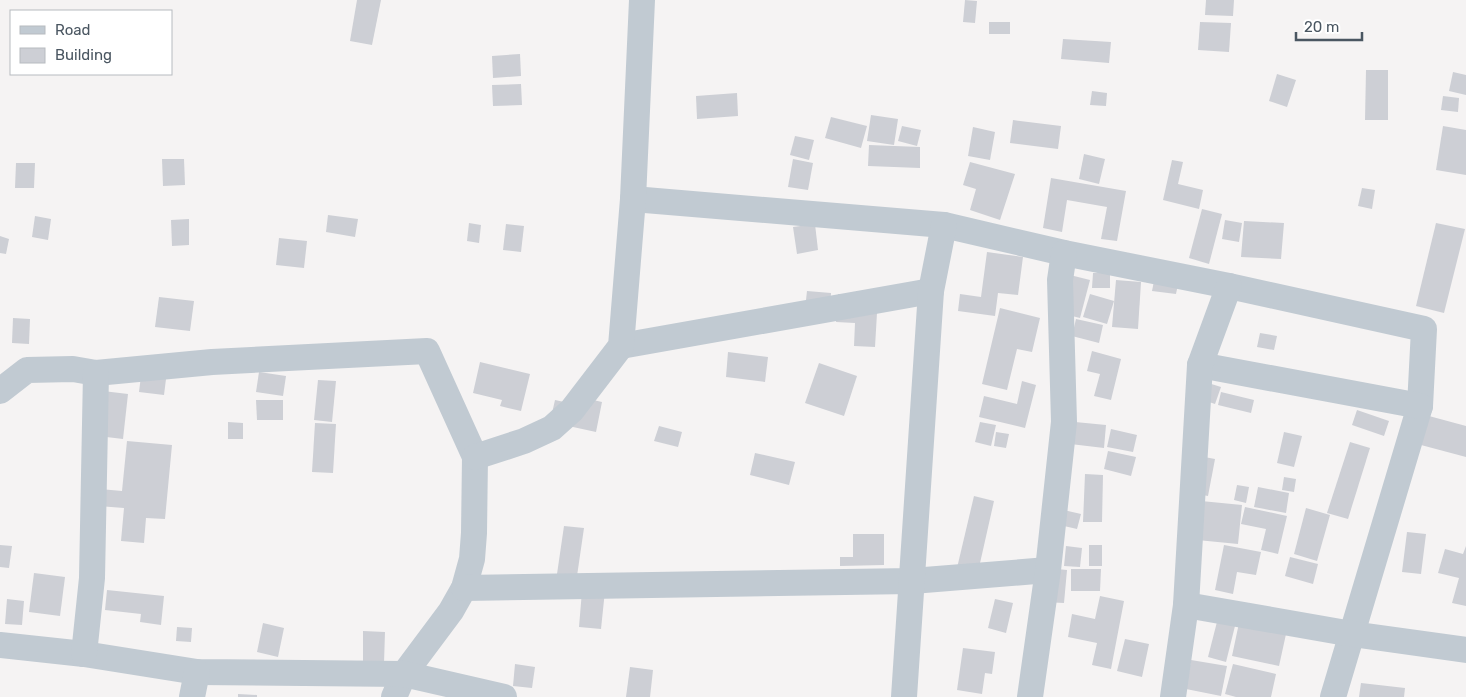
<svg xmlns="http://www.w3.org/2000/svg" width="1466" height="697" font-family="Rubik,sans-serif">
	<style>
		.building { fill: #cdcfd5 }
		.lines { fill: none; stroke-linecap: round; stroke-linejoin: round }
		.minor { stroke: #c1cad2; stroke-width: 26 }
	</style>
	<rect width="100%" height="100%" fill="#f5f3f3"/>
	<!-- building -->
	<g class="building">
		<polygon points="357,0 381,0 372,45 350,41"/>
		<polygon points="965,0 977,1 975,23 963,22"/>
		<polygon points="1206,0 1234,0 1233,16 1205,15"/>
		<rect x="989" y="22" width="21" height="12"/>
		<polygon points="1200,22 1231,23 1229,52 1198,50"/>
		<polygon points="1063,39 1111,42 1109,63 1061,59"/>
		<polygon points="520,54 521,76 493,78 492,56"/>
		<polygon points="1366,70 1388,70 1388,120 1365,120"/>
		<polygon points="1453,72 1466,75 1466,95 1449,91"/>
		<polygon points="1277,74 1296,80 1287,107 1269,101"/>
		<polygon points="521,84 522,105 493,106 492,85"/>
		<polygon points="1092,91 1107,93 1106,106 1090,105"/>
		<polygon points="737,93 738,116 697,119 696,96"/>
		<polygon points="1443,96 1459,98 1458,112 1441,110"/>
		<polygon points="871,115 898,119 894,145 867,141"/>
		<polygon points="831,117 867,126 861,148 825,138"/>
		<polygon points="1013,120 1061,126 1058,149 1010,143"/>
		<polygon points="902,126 921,130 917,146 898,141"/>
		<polygon points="1443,126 1466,130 1466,175 1436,170"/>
		<polygon points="973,127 995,132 990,160 968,156"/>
		<polygon points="795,136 814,140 809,160 790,155"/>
		<polygon points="869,145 920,147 920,168 868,166"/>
		<polygon points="1084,154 1105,159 1099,184 1079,179"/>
		<polygon points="162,159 184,159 185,185 163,186"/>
		<polygon points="793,159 813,163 808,190 788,187"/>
		<polygon points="1172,160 1183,162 1178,184 1203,190 1199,209 1163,200"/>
		<polygon points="970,162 1015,174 1000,220 970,210 976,189 963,185"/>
		<polygon points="16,163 35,163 34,188 15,188"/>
		<polygon points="1051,178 1126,191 1117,241 1101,239 1107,207 1067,200 1062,232 1043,228"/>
		<polygon points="1362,188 1375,190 1372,209 1358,206"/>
		<polygon points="1202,209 1222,214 1209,264 1189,258"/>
		<polygon points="328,215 358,219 355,237 326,232"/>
		<polygon points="35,216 51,219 48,240 32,237"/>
		<polygon points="189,219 189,245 172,246 171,220"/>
		<polygon points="1225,220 1242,223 1239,242 1222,239"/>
		<polygon points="1244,221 1284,223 1281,259 1241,257"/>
		<polygon points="469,223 481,225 479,243 467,241"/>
		<polygon points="1436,223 1465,229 1444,313 1416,306"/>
		<polygon points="506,224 524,226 521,252 503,250"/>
		<polygon points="815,224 818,250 797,254 793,227"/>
		<polygon points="0,236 9,239 6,254 0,253"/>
		<polygon points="279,238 307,241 304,268 276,265"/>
		<polygon points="987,252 1023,257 1018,295 998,293 995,316 958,311 960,294 981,297"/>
		<polygon points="1093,273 1110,273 1110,288 1092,288"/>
		<polygon points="1070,275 1090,280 1080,318 1060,313"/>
		<polygon points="1116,280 1141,282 1138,329 1112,327"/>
		<polygon points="1154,281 1178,284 1176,294 1152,291"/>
		<polygon points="807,291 831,293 829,320 804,318"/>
		<polygon points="838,294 878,296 875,347 854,346 855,323 836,322"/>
		<polygon points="1090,294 1114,301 1107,324 1083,317"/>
		<polygon points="159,297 194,301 190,331 155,327"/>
		<polygon points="1000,308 1040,318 1032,352 1017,349 1007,390 982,384"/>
		<polygon points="13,318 30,319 29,344 12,343"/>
		<polygon points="1076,319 1103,325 1099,343 1072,336"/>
		<polygon points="1260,333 1277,336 1274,350 1257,347"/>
		<polygon points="1092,351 1121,359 1111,400 1094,396 1100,374 1087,371"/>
		<polygon points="728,352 768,357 765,382 726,377"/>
		<polygon points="480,362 530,374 521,411 500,406 502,400 473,393"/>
		<polygon points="819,363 857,376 844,416 805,403"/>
		<polygon points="142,368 167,371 164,395 139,392"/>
		<polygon points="259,372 286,376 283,396 256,392"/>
		<polygon points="318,380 336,381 332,422 314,420"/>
		<polygon points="1022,381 1036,385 1025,428 979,417 984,396 1017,404"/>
		<polygon points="1205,382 1221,387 1215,404 1200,399"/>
		<polygon points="103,391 128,394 123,439 98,436"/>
		<polygon points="1221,392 1254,400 1251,413 1218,405"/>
		<polygon points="580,397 602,402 596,432 550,422 555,400 578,405"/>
		<polygon points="256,400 283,400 283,420 257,420"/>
		<polygon points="1357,410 1389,421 1384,436 1352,425"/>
		<polygon points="1429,416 1466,426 1466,457 1421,445"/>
		<polygon points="1065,421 1106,425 1104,448 1062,443"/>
		<polygon points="228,422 243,423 243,439 228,439"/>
		<polygon points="980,422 996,425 991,446 975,442"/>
		<polygon points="315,423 336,424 333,473 312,472"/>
		<polygon points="659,426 682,432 678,447 654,441"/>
		<polygon points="1111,429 1137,435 1133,452 1107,447"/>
		<polygon points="996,432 1009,434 1006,448 994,446"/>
		<polygon points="1284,432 1302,436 1294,467 1277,463"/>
		<polygon points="127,441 172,445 165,519 146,518 144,543 121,541 124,508 98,506 100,489 122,491"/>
		<polygon points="1350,442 1370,448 1348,519 1327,513"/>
		<polygon points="1108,451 1136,457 1131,476 1104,469"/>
		<polygon points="755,453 795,462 789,485 750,475"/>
		<polygon points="1199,456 1215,459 1208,496 1192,493"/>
		<polygon points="1085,474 1103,475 1102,522 1083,522"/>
		<polygon points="1284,477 1296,479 1294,492 1282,490"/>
		<polygon points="1237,485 1249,487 1246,503 1234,500"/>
		<polygon points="1258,487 1289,493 1286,513 1254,507"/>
		<polygon points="974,496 994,501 978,572 957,568"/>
		<polygon points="1191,500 1242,505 1238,544 1187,539"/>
		<polygon points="1245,507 1287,516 1278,554 1261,550 1266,529 1241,524"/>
		<polygon points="1055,508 1081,514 1077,529 1051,523"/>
		<polygon points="1306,508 1330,515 1317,561 1294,554"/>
		<polygon points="564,526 584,528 577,576 557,574"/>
		<polygon points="1407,532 1426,534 1421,574 1402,572"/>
		<polygon points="853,534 884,534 884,565 840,566 840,557 853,557"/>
		<polygon points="0,545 12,546 9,568 0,567"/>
		<rect x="1089" y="545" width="13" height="21"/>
		<polygon points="1224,545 1261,552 1256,575 1237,572 1233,594 1215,590"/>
		<polygon points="1066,546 1082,548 1080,567 1064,566"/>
		<polygon points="1466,546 1466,606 1452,603 1459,578 1438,573 1445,549 1463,554"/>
		<polygon points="1290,557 1318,564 1313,584 1285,576"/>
		<polygon points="1047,568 1067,570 1064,603 1044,602"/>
		<polygon points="1071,569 1101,569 1100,591 1071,591"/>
		<polygon points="34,573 65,577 60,616 29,612"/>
		<polygon points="583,579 606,581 601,629 579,627"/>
		<polygon points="107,590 164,596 161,625 140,622 141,614 105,610"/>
		<polygon points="1100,596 1124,601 1111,669 1092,665 1097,643 1068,637 1072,614 1095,619"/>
		<polygon points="7,599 24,601 22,625 5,624"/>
		<polygon points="995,599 1013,603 1006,633 988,628"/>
		<polygon points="1219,614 1237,618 1226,662 1208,657"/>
		<polygon points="263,623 284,628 278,657 257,652"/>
		<polygon points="1239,623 1286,634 1279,666 1232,656"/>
		<polygon points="177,627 192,628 191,642 176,641"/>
		<polygon points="363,631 385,632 384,663 363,663"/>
		<polygon points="1125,639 1149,644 1142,677 1117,671"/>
		<polygon points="963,648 995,652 992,674 985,673 982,694 957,690"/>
		<polygon points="1191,660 1227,666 1221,696 1186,689"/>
		<polygon points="515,664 535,667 532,688 513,686"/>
		<polygon points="1233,664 1276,674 1271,697 1236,697 1225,694"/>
		<polygon points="630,667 653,670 650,697 626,697"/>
		<polygon points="1361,683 1405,688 1404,697 1359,697"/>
		<polygon points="238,694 257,695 257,697 238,697"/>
	</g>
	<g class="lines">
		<!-- minor -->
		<g class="minor">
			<polyline points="633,199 944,225 1064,253 1229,286 1424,329 1420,406 1333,697"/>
			<polyline points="621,346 931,291"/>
			<polyline points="1200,365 1420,406"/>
			<polyline points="0,391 27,370 73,369 96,373 212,362 427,351 475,457 474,533 472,559 464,588 451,611 404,674 394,697"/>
			<polyline points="475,457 524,441 552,428 572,410 621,346 633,199 642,0"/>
			<polyline points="464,588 912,581 1048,570"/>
			<polyline points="1186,605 1352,634 1466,650"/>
			<polyline points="0,645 84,654 197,672 404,674 504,697"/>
			<polyline points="84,654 92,578 96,373"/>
			<polyline points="192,697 197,672"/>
			<polyline points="904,697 931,291 944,225"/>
			<polyline points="1030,697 1048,570 1064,422 1060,280 1064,253"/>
			<polyline points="1173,697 1186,605 1200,365 1229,286"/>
		</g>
	</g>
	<!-- legend -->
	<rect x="10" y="10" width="162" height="65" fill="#ffffff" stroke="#b7bbc0"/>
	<rect x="20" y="26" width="25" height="8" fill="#c1cad2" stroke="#b7bbc0"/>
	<text x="55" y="35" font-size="15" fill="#4a5661">Road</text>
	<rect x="20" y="48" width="25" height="15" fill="#cdcfd5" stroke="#b7bbc0"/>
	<text x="55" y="60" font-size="15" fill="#4a5661">Building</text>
	<!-- scale -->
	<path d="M1296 32v8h66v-8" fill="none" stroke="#4a5661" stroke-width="2.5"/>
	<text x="1304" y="32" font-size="15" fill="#4a5661" stroke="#ffffff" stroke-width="4" paint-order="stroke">20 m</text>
</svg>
